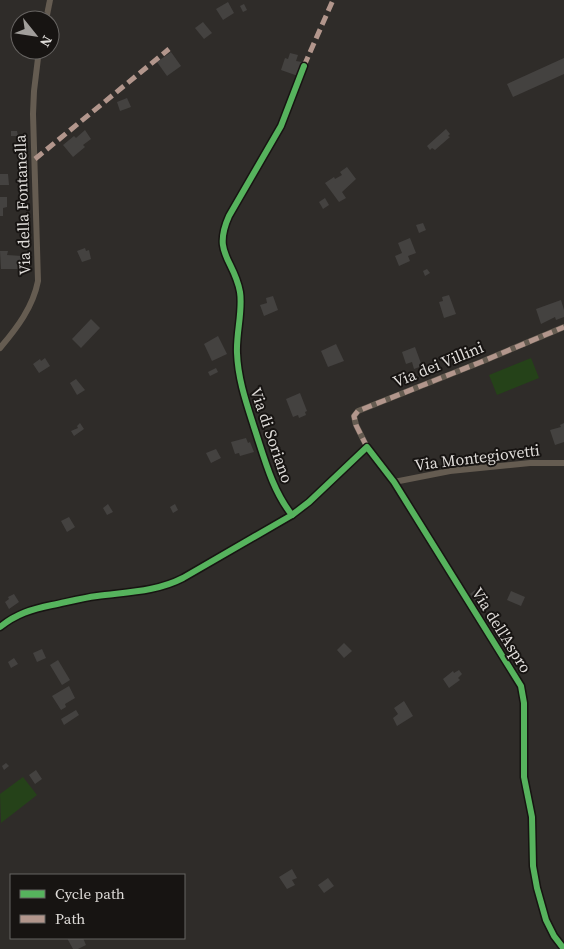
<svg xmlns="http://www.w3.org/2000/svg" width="564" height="949" font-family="'Source Serif 4',serif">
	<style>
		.green { fill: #254219 }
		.building { fill: #444240 }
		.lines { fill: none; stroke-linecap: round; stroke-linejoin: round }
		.street { stroke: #655c51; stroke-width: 6 }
		.quiet { stroke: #b2968c; stroke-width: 5; stroke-dasharray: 10 5; stroke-linecap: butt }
		.cycleway-casing { stroke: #171412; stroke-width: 9 }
		.cycleway { stroke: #56b35d; stroke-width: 6 }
		.labels { text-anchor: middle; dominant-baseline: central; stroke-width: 4; stroke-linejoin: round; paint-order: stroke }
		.street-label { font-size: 16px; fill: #dfdcd9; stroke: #171412 }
	</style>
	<rect width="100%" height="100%" fill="#2f2c29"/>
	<!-- green -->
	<g class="green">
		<polygon points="531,358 539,378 497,395 489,375"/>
		<polygon points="23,777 37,795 1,823 0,794"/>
	</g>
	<!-- building -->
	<g class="building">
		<polygon points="228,2 234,13 223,20 216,9"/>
		<polygon points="244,4 247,10 243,12 240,6"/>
		<polygon points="203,22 212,33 204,39 195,28"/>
		<polygon points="171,52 181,66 167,76 157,62"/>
		<polygon points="290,53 298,55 296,61 302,62 298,76 281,70 285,58 288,59"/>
		<polygon points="564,58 564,74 513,97 507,84"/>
		<polygon points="127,98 131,107 120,111 117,102"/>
		<polygon points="446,129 450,134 448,136 450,137 435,150 432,148 430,150 427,146"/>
		<polygon points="85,130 91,139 83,145 85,147 73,157 63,145 74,136 76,138"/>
		<polygon points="11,131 17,131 18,136 11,136"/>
		<polygon points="347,167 356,179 342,192 346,198 339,202 325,183 334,177 335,179 342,175 340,172"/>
		<polygon points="0,174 8,174 9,185 0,185"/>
		<polygon points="0,197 7,197 7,207 3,208 3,216 0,216"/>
		<polygon points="325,198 329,205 323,209 319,202"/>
		<polygon points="423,223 426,230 419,233 416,225"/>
		<polygon points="410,238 416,253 408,256 410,261 399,266 395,256 402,253 398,243"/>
		<polygon points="85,248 86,251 89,250 91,259 82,262 77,251"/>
		<polygon points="0,251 8,251 7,255 22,256 22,269 1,269"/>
		<polygon points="427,269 430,273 425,276 423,271"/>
		<polygon points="449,295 456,314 444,318 439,302 443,301 442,297"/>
		<polygon points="273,296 278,310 264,316 260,305 267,303 266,298"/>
		<polygon points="561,300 564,310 564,317 556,320 555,317 541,324 536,309"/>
		<polygon points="91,319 100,328 81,348 72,339"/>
		<polygon points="218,336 227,354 212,361 204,344"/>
		<polygon points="336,344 344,361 328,367 321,351"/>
		<polygon points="415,347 422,366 414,369 412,362 406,364 402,352"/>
		<polygon points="45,358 50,366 39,373 33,364 40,359 41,361"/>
		<polygon points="216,368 218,372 210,376 208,372"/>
		<polygon points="76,379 85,390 77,395 70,383"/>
		<polygon points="300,393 307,411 305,412 306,415 299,418 298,415 293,417 286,399"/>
		<polygon points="80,423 84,429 74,436 71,431 78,428 77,426"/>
		<polygon points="564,423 564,442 555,445 550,430 561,427 560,425"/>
		<polygon points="246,438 248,443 250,442 254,452 240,456 239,453 235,454 231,442"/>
		<polygon points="216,449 221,458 211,463 206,453"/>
		<polygon points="108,504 113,512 107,515 103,508"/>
		<polygon points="175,504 178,510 173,513 170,507"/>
		<polygon points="69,517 75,527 67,532 61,521"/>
		<polygon points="475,590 481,597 476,601 470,594"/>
		<polygon points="511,591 525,597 521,606 507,600"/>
		<polygon points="14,594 19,602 9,609 5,602 9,599 8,597"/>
		<polygon points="344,643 352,651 344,658 337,650"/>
		<polygon points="42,649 46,658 37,662 33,653"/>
		<polygon points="14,658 18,664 11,668 8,662"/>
		<polygon points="58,660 70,680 62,685 50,665"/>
		<polygon points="459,670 462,674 458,678 460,680 449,688 443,679 453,671 454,673"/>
		<polygon points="69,686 75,698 65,704 66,707 61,710 52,696"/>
		<polygon points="404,701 413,716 397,726 393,718 398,714 394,708"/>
		<polygon points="76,710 79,715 64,725 61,719"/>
		<polygon points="6,763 9,766 4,770 2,766"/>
		<polygon points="36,770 42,779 35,784 29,775"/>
		<polygon points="292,869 297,878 292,880 295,885 287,889 279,877"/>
		<polygon points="328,878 334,886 324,893 318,885"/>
		<polygon points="67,938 83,938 86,945 78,949 73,949"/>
	</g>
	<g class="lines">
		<!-- street -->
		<g class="street">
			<polyline points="46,20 50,0"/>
			<path d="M0 348C17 328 33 307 38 281L33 114 34 91 39 50"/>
			<polyline points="367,447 356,425 354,416 358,411 481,362 564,327"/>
			<polyline points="394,482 450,471 530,463 564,463"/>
			<polyline points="292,515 309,502 367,447 394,482 521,686 524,703 524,777 532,817 533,866 537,888 546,920 554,936 564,949"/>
			<path d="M0 627C16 614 32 609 52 605 67 602 82 598 97 596 126 592 156 592 183 578L292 515C272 490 264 457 254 427 246 402 238 379 237 353 236 333 243 311 240 292 234 259 212 254 229 216L281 126 304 66"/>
		</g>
		<!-- quiet -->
		<g class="quiet">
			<polyline points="304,66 333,0"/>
			<polyline points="35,159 169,49"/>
			<polyline points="367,447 356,425 354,416 358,411 481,362 564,327"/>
		</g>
		<defs>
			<g id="cycleway">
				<polyline points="292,515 309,502 367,447 394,482 521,686 524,703 524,777 532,817 533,866 537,888 546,920 554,936 564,949"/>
				<path d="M0 627C16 614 32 609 52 605 67 602 82 598 97 596 126 592 156 592 183 578L292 515C272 490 264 457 254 427 246 402 238 379 237 353 236 333 243 311 240 292 234 259 212 254 229 216L281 126 304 66"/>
			</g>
		</defs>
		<!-- cycleway casing -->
		<use href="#cycleway" class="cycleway-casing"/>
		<!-- cycleway -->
		<use href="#cycleway" class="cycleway"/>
	</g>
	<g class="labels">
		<!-- street labels -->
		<g class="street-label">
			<text transform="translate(22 205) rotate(-92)">Via della Fontanella</text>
			<text transform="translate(438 364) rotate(-22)">Via dei Villini</text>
			<text transform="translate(272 435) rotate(71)">Via di Soriano</text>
			<text transform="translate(477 457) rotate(-7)">Via Montegiovetti</text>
			<text transform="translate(502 630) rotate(58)">Via dell'Aspro</text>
		</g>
	</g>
	<!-- legend -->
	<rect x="10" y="874" width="175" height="65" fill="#171412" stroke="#676462"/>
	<rect x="20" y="890" width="25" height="8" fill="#56b35d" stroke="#676462"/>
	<text x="55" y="899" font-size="15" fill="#dfdcd9">Cycle path</text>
	<rect x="20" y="915" width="25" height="8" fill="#b2968c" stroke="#676462"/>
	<text x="55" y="924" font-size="15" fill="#dfdcd9">Path</text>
	<!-- north arrow -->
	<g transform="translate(35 35) rotate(120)"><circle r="24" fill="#171412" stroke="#676462"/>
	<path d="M0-4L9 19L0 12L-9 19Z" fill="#a19e9b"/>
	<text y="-8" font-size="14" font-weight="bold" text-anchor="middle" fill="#dfdcd9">N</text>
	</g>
</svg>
